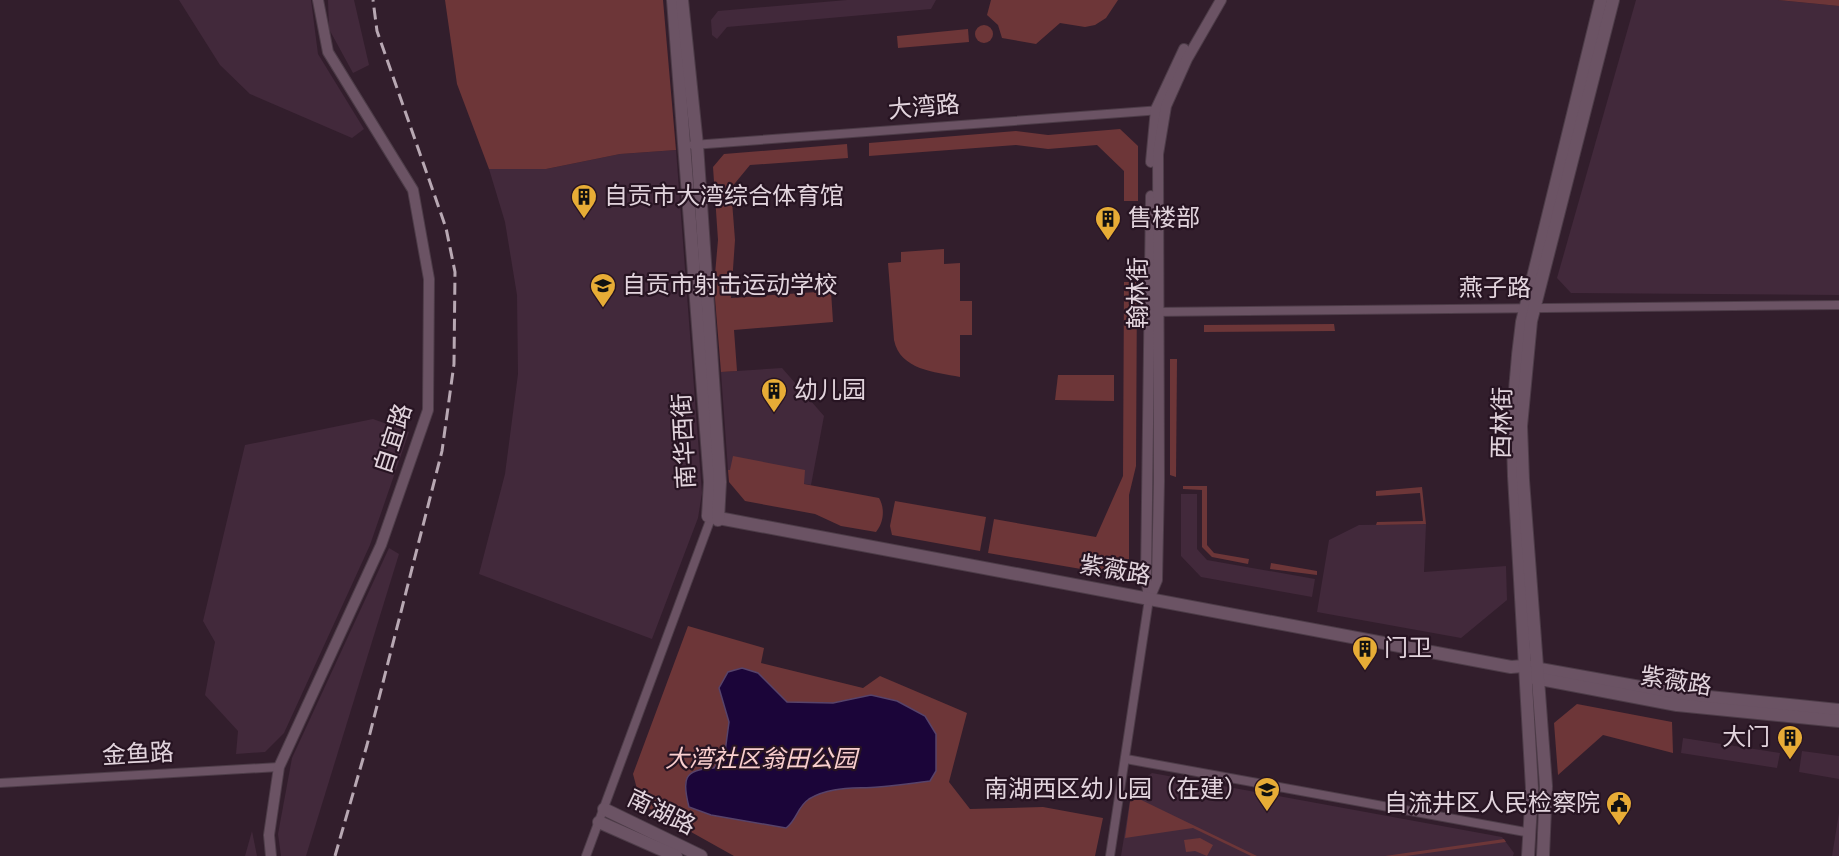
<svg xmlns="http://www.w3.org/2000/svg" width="1839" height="856" font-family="Spectral,'Noto Sans SC',serif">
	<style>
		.built { fill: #42293b }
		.green { fill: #6d3638 }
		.water { fill: #1b0539; stroke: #57436a; stroke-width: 1.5 }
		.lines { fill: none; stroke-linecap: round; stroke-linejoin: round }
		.minor-casing { stroke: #4d3c48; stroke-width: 10 }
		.tertiary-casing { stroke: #4d3c48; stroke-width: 12 }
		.secondary-casing { stroke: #4d3c48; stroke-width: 14 }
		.minor { stroke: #6b5364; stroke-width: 8 }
		.tertiary { stroke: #6b5364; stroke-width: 10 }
		.secondary { stroke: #6b5364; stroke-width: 12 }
		.rail { stroke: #b8a8b3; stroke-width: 3; stroke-dasharray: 12 6; stroke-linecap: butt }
		.labels { text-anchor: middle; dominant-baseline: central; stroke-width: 4.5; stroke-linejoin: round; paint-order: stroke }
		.street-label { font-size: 24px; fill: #e2d4dd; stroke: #271422 }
		.poi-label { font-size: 24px; fill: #e2d4dd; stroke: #271422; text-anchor: start }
		.park-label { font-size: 24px; font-style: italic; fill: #facfcf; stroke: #271422 }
	</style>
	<rect width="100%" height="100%" fill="#321e2c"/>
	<!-- built -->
	<g class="built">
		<polygon points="179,0 311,0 318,54 364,129 352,138 250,94 220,65"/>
		<polygon points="328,0 354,0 369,65 353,73 329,29"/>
		<polygon points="847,0 936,0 931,9 727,27 717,39 712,35 711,20 718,11"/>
		<polygon points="1636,0 1778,0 1839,6 1839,295 1571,293 1557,278"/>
		<polygon points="676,150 702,493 698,518 652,639 479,574 505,474 518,374 517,295 505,222 489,169 546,169 620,154"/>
		<polygon points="782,368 824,416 811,485 728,470 721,372"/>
		<polygon points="373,419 409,432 370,545 284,733 265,752 236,754 238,731 205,695 215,642 203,621 245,445"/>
		<polygon points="1181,494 1197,494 1197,549 1207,560 1315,579 1312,597 1201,577 1181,556"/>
		<polygon points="1426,524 1424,572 1506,566 1507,600 1461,638 1317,612 1329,540 1359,525"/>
		<polygon points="389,548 399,554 306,856 281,856 278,834 292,758"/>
		<polygon points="1683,738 1780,753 1777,768 1681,753"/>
		<polygon points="1802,751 1839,756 1839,779 1799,772"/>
		<polygon points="1152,773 1502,837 1514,853 1513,856 1121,856 1132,787"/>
		<polygon points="1839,813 1839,856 1832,856"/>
		<polygon points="252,831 257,856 245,856"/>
	</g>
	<!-- green -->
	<g class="green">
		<polygon points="445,0 663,0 676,150 620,154 546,169 489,169 457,84"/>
		<polygon points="991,0 1118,0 1106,18 1095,25 1085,27 1060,23 1036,44 1002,38 998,25 987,15"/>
		<polygon points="1778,0 1839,0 1839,6"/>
		<circle cx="984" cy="34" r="9"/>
		<polygon points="968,29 969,42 898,48 897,36"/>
		<polygon points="1120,129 1138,146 1138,201 1124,201 1124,171 1097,145 1048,149 1016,145 869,156 869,143 1016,131 1048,135"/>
		<polygon points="847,144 848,158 750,165 731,188 735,240 731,298 831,291 833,322 734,330 737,371 721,372 714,286 718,240 713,167 724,154"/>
		<path d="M944 249V264L960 263V301H972V335H960V377C935 372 900 370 894 340L888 263 901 262V252Z"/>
		<polygon points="1124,282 1137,282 1136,466 1129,495 1129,559 1104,573 988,553 994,519 1096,537 1123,476"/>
		<polygon points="1334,324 1335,331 1204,332 1204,325"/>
		<polygon points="1170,359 1177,359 1176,477 1170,475"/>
		<polygon points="1058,375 1114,375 1114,401 1055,400"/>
		<path d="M733 456 805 470 804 484 879 498C885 508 884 522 876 532L841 526 815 514 745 501 729 482 728 470H730Z"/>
		<polygon points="1183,486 1207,486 1207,545 1214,553 1249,559 1248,564 1212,557 1202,547 1202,490 1183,489"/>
		<polygon points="1422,487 1426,524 1376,525 1377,522 1423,521 1420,493 1376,496 1376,491"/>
		<polygon points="895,501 986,517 980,551 892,535 890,526"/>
		<polygon points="1271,563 1317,571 1317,575 1270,569"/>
		<polygon points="688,626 764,648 761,663 863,688 880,676 967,713 949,782 970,809 1043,807 1103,818 1095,856 734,856 641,804 633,774"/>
		<polygon points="1577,704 1672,722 1673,753 1603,735 1558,775 1554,723"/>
		<polygon points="1131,795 1257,856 1251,856 1193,828 1125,838"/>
		<polygon points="1200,838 1213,845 1207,856 1195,851 1186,852 1184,840"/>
		<polygon points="1504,839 1506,842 1406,856 1385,856"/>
	</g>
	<!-- water -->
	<path class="water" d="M742 668 758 673 787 702 833 703 871 695 897 701 925 716 936 734V771L930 781C912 783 895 786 878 787 854 789 830 786 809 799 797 807 797 820 786 828L711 815 689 807C682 780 683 769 714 768L725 752 729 722 719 688 728 672Z"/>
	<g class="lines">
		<defs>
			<g id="minor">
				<polyline points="693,145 1161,110"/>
				<polyline points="1152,312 1839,305"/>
				<polyline points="1126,759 1531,833"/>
				<polyline points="0,783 279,767"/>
				<polyline points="586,856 711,518"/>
				<polyline points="1110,856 1149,599"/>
			</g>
			<g id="tertiary">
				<polyline points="1151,162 1156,109 1184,49"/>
				<polyline points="1149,597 1146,578 1151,196"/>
				<polyline points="1149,599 1157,580 1159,481 1158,154 1166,106 1187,59 1221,0"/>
				<polyline points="271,856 269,835 279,767 381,545 428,410 429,279 413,190 328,52 318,0"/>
			</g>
			<g id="secondary">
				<polyline points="673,0 710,482 708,516 1511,667 1523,666 1679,694 1839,710"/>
				<polyline points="682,0 697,145 720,482 718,520"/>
				<polyline points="1530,677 1677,705 1839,721"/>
				<polyline points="604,809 701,856"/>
				<polyline points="599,822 676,856"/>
				<path d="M1528 856 1532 788 1514 476C1512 424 1515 373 1522 322L1601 0"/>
				<polyline points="1543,856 1546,786 1523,480 1521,426 1531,321 1613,0"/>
			</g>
		</defs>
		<!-- minor casing -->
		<use href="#minor" class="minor-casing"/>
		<!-- tertiary casing -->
		<use href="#tertiary" class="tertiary-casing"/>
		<!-- secondary casing -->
		<use href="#secondary" class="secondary-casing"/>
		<!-- minor -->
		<use href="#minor" class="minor"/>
		<!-- tertiary -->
		<use href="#tertiary" class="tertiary"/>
		<!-- secondary -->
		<use href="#secondary" class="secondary"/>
		<!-- rail -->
		<polyline class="rail" points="335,856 367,745 442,451 454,364 455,272 446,228 377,31 373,0"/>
	</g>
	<!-- icons -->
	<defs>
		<symbol id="building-pin" viewBox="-11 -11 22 30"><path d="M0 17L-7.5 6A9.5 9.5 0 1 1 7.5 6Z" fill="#e7ac36" stroke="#271422"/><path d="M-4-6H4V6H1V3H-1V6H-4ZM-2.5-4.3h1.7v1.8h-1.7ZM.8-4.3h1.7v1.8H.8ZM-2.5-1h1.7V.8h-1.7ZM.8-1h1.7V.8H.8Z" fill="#111"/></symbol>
		<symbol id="school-pin" viewBox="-11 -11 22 30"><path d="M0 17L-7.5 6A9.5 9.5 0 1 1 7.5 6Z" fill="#e7ac36" stroke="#271422"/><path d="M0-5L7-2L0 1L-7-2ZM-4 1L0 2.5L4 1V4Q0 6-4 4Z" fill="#111"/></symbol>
		<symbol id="civic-pin" viewBox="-11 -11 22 30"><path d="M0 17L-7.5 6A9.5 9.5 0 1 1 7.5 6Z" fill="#e7ac36" stroke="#271422"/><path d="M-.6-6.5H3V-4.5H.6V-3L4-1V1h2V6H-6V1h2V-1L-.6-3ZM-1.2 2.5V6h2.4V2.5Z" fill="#111"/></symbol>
	</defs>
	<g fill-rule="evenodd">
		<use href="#building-pin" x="569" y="182" width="30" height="40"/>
		<use href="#building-pin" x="1093" y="204" width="30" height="40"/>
		<use href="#school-pin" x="588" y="271" width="30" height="40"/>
		<use href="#building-pin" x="759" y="376" width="30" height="40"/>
		<use href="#building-pin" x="1350" y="634" width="30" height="40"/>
		<use href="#building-pin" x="1775" y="723" width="30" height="40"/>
		<use href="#school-pin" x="1252" y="775" width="30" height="40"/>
		<use href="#civic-pin" x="1604" y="789" width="30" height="40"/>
	</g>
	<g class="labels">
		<!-- street labels -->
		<g class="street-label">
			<text transform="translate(924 108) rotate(-5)">大湾路</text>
			<text x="1495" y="289">燕子路</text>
			<text transform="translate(1139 293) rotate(-90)">翰林街</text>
			<text transform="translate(1503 423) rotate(-89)">西林街</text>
			<text transform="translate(394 439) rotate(-72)">自宜路</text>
			<text transform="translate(685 441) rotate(-93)">南华西街</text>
			<text transform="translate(1115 571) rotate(10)">紫薇路</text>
			<text transform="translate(1676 682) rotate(9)">紫薇路</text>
			<text transform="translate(138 755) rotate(-3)">金鱼路</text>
			<text transform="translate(661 813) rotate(26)">南湖路</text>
		</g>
		<!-- poi labels -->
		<g class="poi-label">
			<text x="604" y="197">自贡市大湾综合体育馆</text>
			<text x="1128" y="219">售楼部</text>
			<text x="622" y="286">自贡市射击运动学校</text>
			<text x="794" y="391">幼儿园</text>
			<text x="1384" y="649">门卫</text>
			<text x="1770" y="738" text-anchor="end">大门</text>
			<text x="1248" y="790" text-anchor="end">南湖西区幼儿园（在建）</text>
			<text x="1600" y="804" text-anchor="end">自流井区人民检察院</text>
		</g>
		<!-- park labels -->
		<g class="park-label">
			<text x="761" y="760">大湾社区翁田公园</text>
		</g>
	</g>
</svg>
